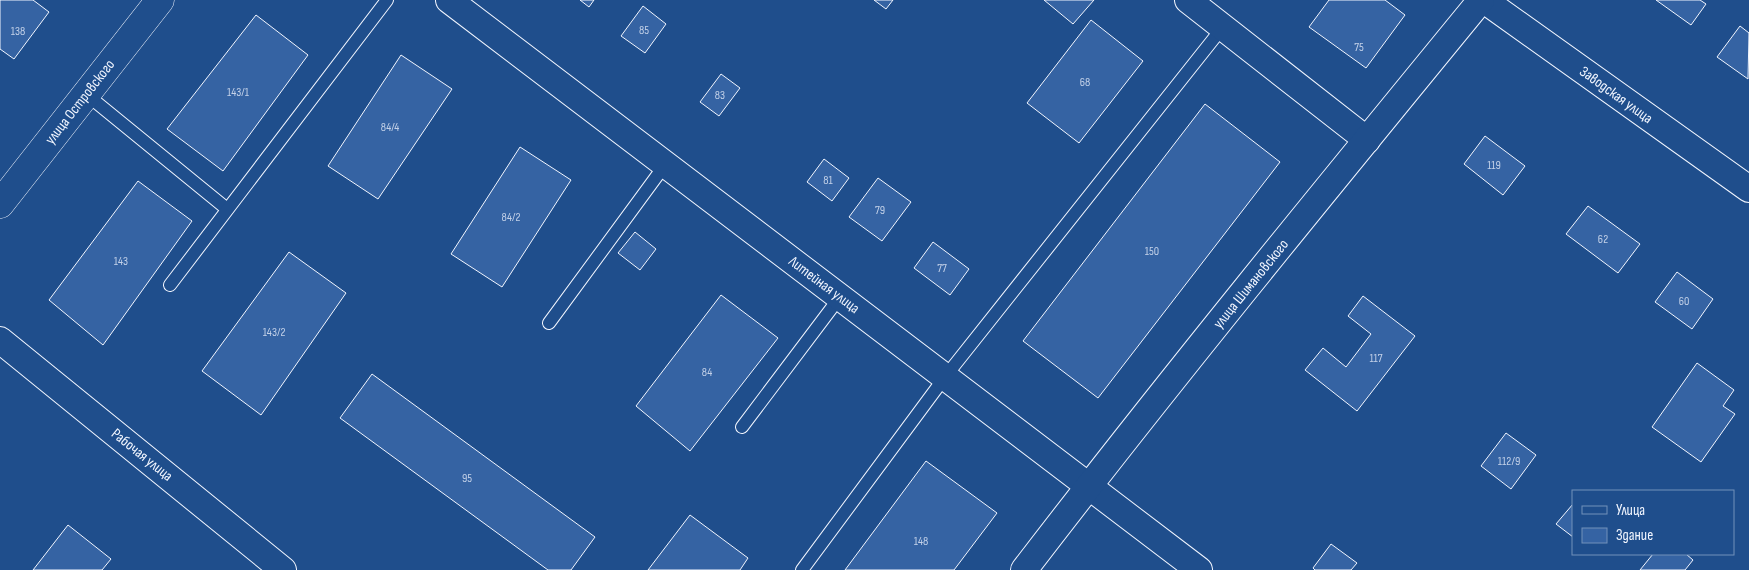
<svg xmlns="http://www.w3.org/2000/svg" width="1749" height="570" font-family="'Sofia Sans Condensed',sans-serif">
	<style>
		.building { fill: #3563a3; stroke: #f2f6ff }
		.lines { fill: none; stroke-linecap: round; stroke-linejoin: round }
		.service-casing { stroke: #f2f6ff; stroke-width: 14 }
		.minor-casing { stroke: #f2f6ff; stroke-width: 28 }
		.tertiary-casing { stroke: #f2f6ff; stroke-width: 29 }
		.service { stroke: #1f4e8c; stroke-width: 12 }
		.minor { stroke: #1f4e8c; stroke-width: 26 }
		.tertiary { stroke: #1f4e8c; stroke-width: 28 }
		.labels { text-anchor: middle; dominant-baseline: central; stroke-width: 4; stroke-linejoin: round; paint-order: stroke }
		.number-label { font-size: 12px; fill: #c3d1e8 }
		.street-label { font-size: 15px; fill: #f2f6ff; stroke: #1f4e8c }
	</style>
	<rect width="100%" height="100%" fill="#1f4e8c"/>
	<!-- building -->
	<g class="building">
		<polygon points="0,0 33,0 49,12 14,59 0,49"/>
		<polygon points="580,0 594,0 589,7"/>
		<polygon points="874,0 893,0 886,9"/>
		<polygon points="1044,0 1094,0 1073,24"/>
		<polygon points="1329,0 1385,0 1405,15 1366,68 1309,27"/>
		<polygon points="1656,0 1700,0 1706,4 1691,25"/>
		<polygon points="643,6 666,24 645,53 621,36"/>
		<polygon points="256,15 308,55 223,171 167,129"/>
		<polygon points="1091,20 1143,61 1079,143 1027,103"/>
		<polygon points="1740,26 1749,33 1748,79 1717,57"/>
		<polygon points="401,55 452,89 378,199 328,166"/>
		<polygon points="721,74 740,88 719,116 700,102"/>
		<polygon points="1205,104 1280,162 1098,398 1023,341"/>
		<polygon points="1485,136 1525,166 1503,195 1464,164"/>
		<polygon points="520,147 571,180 502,287 451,254"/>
		<polygon points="824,159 849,178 832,201 807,182"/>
		<polygon points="878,178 911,202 882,241 849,217"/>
		<polygon points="138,181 192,221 103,345 49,300"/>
		<polygon points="1588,206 1640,244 1618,273 1566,234"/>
		<polygon points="635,232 656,249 640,270 618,253"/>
		<polygon points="933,242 969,269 950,295 914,268"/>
		<polygon points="289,252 346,293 261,415 202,371"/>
		<polygon points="1677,272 1713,299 1692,329 1655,302"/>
		<polygon points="721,295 778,338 690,451 636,406"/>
		<polygon points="1363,296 1415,336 1357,411 1305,370 1323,348 1346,367 1371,334 1348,316"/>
		<polygon points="1697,363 1734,390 1723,406 1735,414 1701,462 1652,427"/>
		<polygon points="372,374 595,537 571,570 548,570 340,418"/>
		<polygon points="1506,433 1536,455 1511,489 1481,466"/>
		<polygon points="926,461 997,513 954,570 845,570"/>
		<polygon points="1573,504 1573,537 1556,524"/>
		<polygon points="690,515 748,558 740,570 648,570"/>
		<polygon points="68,525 111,559 102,570 33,570"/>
		<polygon points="1331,544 1357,563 1351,570 1315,570 1313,568"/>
		<polygon points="1653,554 1686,554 1693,560 1685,570 1640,570"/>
	</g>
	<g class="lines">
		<defs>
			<g id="service">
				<polyline points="86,94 227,209"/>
				<polyline points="170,285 387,0"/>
				<polyline points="549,323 665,165"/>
				<polyline points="742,427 840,297"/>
				<polyline points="802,570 945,377 1223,27"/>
			</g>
			<g id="minor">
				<polyline points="449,0 1199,570"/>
				<polyline points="1188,0 1367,140"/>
				<polyline points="1484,0 1749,189"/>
				<polyline points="0,340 283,570"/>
				<path d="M1024 570C1172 377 1327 188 1481 0"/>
			</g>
			<polyline id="tertiary" points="0,204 160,0"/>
		</defs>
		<!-- service casing -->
		<use href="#service" class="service-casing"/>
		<!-- minor casing -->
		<use href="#minor" class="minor-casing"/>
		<!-- tertiary casing -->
		<use href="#tertiary" class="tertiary-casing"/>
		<!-- service -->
		<use href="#service" class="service"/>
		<!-- minor -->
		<use href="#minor" class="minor"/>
		<!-- tertiary -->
		<use href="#tertiary" class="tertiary"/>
	</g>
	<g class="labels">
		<!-- number labels -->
		<g class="number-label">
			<text x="644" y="30">85</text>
			<text x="18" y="31">138</text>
			<text x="1359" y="47">75</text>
			<text x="1085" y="82">68</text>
			<text x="238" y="92">143/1</text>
			<text x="720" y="95">83</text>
			<text x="390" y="127">84/4</text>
			<text x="1494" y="165">119</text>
			<text x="828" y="180">81</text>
			<text x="880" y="210">79</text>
			<text x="511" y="217">84/2</text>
			<text x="1603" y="239">62</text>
			<text x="1152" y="251">150</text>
			<text x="121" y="261">143</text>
			<text x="942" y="268">77</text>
			<text x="1684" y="301">60</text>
			<text x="274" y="332">143/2</text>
			<text x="1376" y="358">117</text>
			<text x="707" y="372">84</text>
			<text x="1509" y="461">112/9</text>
			<text x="467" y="478">95</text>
			<text x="921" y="541">148</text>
		</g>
		<!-- street labels -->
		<g class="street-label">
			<text transform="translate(1616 95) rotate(36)">Заводская улица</text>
			<text transform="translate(80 102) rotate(-52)">улица Островского</text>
			<text transform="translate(1251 284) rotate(-51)">улица Шимановского</text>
			<text transform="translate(824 285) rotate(37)">Литейная улица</text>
			<text transform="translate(142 455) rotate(39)">Рабочая улица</text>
		</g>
	</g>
	<!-- legend -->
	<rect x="1572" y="490" width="162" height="65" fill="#1f4e8c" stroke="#7391ba"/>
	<rect x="1582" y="506" width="25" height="8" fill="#1f4e8c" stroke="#7391ba"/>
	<text x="1616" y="515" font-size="15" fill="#f2f6ff">Улица</text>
	<rect x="1582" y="528" width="25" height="15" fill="#3563a3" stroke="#7391ba"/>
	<text x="1616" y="540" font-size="15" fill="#f2f6ff">Здание</text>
</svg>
